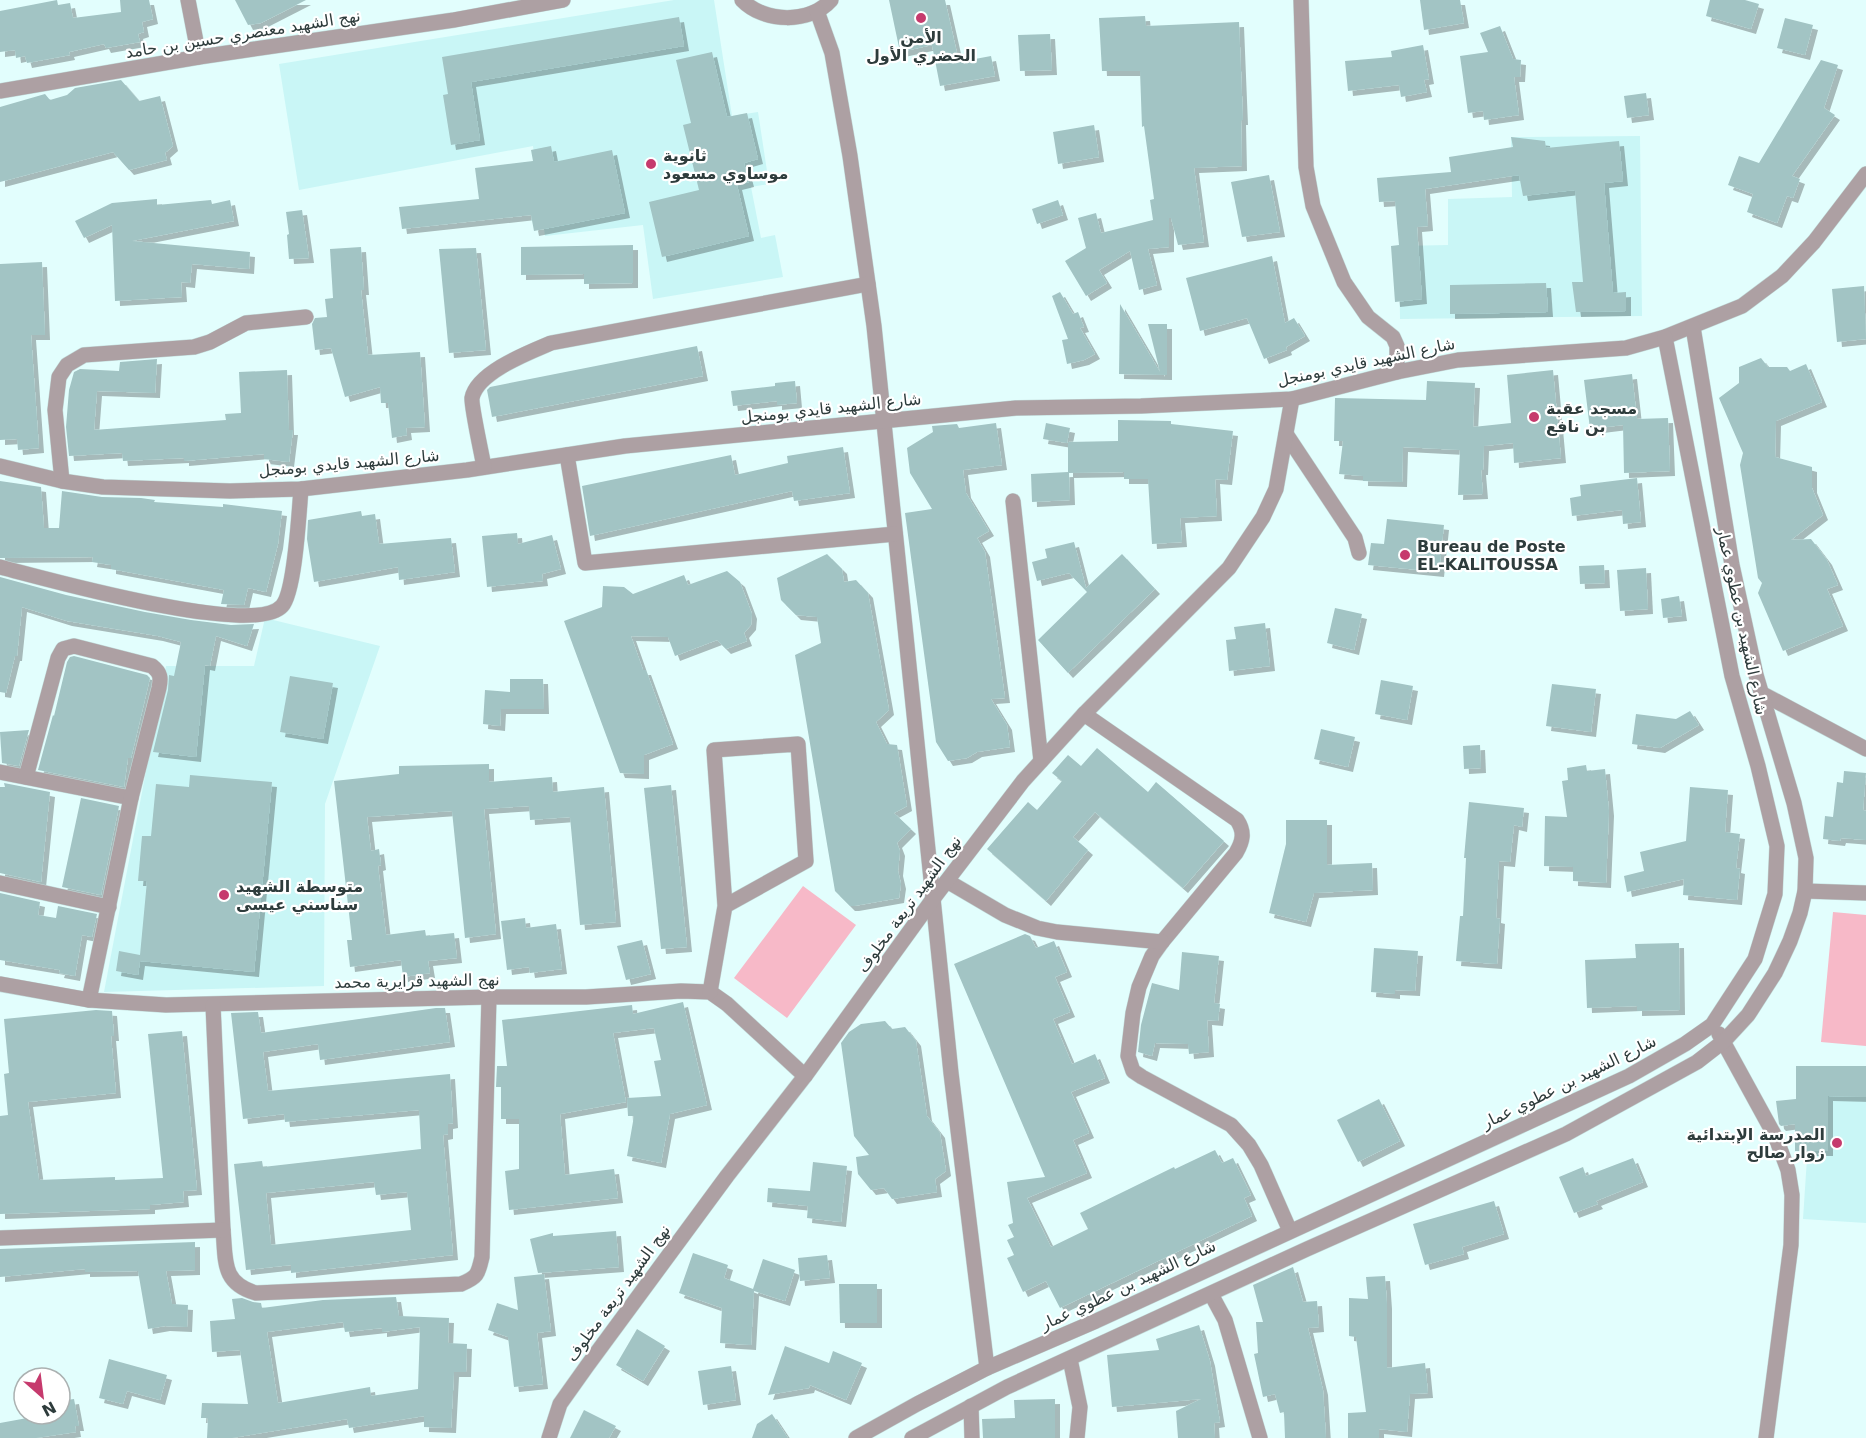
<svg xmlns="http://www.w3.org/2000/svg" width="1866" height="1438" font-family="'DejaVu Sans','Noto Sans Arabic',sans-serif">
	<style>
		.built { fill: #c9f6f6 }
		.green { fill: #f7b9c8 }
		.building { fill: #a2c4c4; fill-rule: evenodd; filter: url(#shadow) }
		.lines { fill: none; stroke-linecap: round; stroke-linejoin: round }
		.minor-casing { stroke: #c2dbda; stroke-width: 16 }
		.minor { stroke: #ada0a3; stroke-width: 15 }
		.poi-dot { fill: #c63a6d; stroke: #fff; stroke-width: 2 }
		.labels { text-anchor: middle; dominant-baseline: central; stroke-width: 4.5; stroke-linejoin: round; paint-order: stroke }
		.street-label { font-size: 16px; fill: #2e3c3c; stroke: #fff }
		.poi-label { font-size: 16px; font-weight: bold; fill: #2e3c3c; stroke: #fff; text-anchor: start }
	</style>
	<defs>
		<filter id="shadow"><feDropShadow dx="5" dy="5" stdDeviation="0" flood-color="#0004"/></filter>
	</defs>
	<rect width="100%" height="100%" fill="#e2fefd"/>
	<!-- built -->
	<g class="built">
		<polygon points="674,0 714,0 732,116 758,112 769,184 751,187 761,238 775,235 783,277 653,299 643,225 545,236 533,146 299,190 279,64"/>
		<polygon points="1640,136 1642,316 1400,319 1399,246 1448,245 1448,199 1512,197 1511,137"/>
		<polygon points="265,618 380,646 325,804 324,986 104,992 166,666 254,666"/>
		<polygon points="1866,1066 1866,1223 1803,1219 1813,1067"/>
	</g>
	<!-- green -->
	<g class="green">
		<polygon points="803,886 856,925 787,1018 734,978"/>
		<polygon points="1833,912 1866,915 1866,1046 1821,1042"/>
	</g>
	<!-- building -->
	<g class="building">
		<polygon points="57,0 58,5 70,3 73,18 121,12 120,0 149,0 153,19 142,22 144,32 138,34 140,42 106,48 104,44 69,52 70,55 27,63 25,56 16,58 15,50 0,52 0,11"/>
		<polygon points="235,0 306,0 261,23 248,25"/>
		<polygon points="889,0 945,0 959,62 991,56 995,76 940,86 932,45 900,52"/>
		<polygon points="1420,0 1460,0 1464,23 1424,30"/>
		<polygon points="1710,0 1745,0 1759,4 1751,29 1706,16"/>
		<polygon points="1145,16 1146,26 1239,22 1243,120 1241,120 1242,166 1194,168 1204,242 1178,245 1171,218 1169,218 1169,247 1148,249 1157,285 1139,290 1130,251 1099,270 1107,283 1086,296 1065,261 1086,248 1078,218 1096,213 1101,233 1153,220 1150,200 1154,199 1144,126 1142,127 1140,71 1102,71 1099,18"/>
		<polygon points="679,17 684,46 471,82 480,140 451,145 443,95 448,94 442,57"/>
		<polygon points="1785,18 1813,25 1805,55 1777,48"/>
		<polygon points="1500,26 1513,59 1521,60 1520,77 1514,77 1519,115 1484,120 1483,111 1468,113 1460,56 1488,52 1480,33"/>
		<polygon points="1050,34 1052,70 1020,71 1018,35"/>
		<polygon points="1423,45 1429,79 1424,80 1427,92 1401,97 1399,85 1348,91 1345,61 1392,57 1391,51"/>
		<polygon points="712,52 727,117 747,113 758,159 744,163 749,182 737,185 749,236 662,257 649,202 699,190 683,125 691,123 676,60"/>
		<polygon points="1821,60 1838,65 1824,108 1835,115 1792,176 1800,179 1793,198 1787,196 1777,223 1747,212 1753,194 1728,185 1739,156 1759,163"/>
		<polygon points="121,80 139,101 160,96 173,146 165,153 167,160 129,170 113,152 0,182 0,107 45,94 50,100 67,95 75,88"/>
		<polygon points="1646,93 1649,115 1627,118 1624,96"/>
		<polygon points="1094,125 1099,157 1058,164 1053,132"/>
		<polygon points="1511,137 1545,141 1546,148 1619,141 1623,181 1604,183 1613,293 1626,292 1626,311 1576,312 1572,282 1583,282 1575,190 1523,196 1519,175 1425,189 1428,226 1417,227 1422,299 1395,302 1391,246 1399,245 1395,201 1379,202 1377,178 1451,172 1449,157 1513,147"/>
		<polygon points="551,146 554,162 612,150 625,213 534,231 531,215 402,229 399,207 479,199 475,168 533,161 531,150"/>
		<polygon points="1269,175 1280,232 1242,237 1231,182"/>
		<polygon points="157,199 157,205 211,200 212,204 230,200 234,221 132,241 250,252 249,269 192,264 190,283 181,282 182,297 115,301 112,225 84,238 75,221 112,203"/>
		<polygon points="1058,200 1063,215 1037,224 1032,209"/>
		<polygon points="302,210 309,258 289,259 287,235 289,234 286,212"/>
		<polygon points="633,245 633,283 584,284 584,274 521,275 521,247"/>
		<polygon points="361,247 364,290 361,290 368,355 420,352 425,427 406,428 407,435 392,438 388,403 381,403 380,387 345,397 331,348 315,350 312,324 315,318 327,317 325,299 333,298 330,249"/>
		<polygon points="476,248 486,350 449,353 439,249"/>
		<polygon points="1272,256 1285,323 1294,318 1305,336 1286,347 1287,350 1264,359 1247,318 1200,331 1186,278"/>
		<polygon points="42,262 45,335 31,335 39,448 18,450 17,439 0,440 0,264"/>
		<polygon points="1546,283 1548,312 1450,314 1450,285"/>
		<polygon points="1864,286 1866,339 1837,342 1832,289"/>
		<polygon points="1060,292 1073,314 1078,312 1084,327 1080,328 1095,354 1084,360 1067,364 1062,340 1068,339 1052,296"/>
		<polygon points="1120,304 1160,372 1148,324 1167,324 1167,375 1119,374"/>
		<polygon points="697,346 703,376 492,417 487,390 490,387"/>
		<polygon points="1761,358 1768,367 1787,367 1790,371 1806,364 1822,402 1776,421 1775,457 1812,467 1812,488 1823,515 1791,540 1811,539 1827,560 1838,585 1827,589 1843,626 1783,651 1758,593 1762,583 1758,578 1740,465 1743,453 1719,398 1739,383 1739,367"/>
		<polygon points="157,359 155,393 97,391 94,430 226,420 225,414 241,413 239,372 287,370 289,430 293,430 289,462 264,459 264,454 184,461 184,458 123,461 122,453 69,456 66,427 69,390 74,372 80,369 119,371 120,362"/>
		<polygon points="1553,370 1561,458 1514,463 1513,443 1484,446 1483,470 1481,470 1483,494 1458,495 1460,450 1403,447 1402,482 1363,481 1363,476 1339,474 1343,441 1334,441 1335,398 1426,400 1427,381 1475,383 1473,427 1511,423 1507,375"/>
		<polygon points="1632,374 1637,419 1668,418 1670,471 1624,473 1623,425 1590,429 1584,380"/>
		<polygon points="795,381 797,403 777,405 777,401 733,406 731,391 775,386 775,383"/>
		<polygon points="1118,420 1171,421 1171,424 1233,431 1227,480 1215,479 1217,516 1180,518 1182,542 1152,544 1148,479 1124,479 1124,472 1069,473 1070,500 1032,502 1031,474 1068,472 1068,442 1118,441"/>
		<polygon points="996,423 1002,465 963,470 966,493 989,531 977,538 985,552 1005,698 991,699 1007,725 1010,747 977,752 967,758 948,761 936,742 905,513 932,509 910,473 907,448 933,432 932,426 957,424 959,428"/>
		<polygon points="1046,423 1070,428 1067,443 1043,439"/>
		<polygon points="843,447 850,493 794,501 792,491 590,536 582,486 731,455 735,475 788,463 787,456"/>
		<polygon points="1637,478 1641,522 1623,524 1622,510 1572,516 1570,498 1581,496 1580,485"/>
		<polygon points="0,481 41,487 44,528 59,528 62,491 102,497 141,498 155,500 154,502 223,507 223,504 282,511 278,544 266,592 248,588 244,605 221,604 224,590 111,569 111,565 92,562 93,557 0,558"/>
		<polygon points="361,511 362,516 375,514 379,544 451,538 455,572 399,580 398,567 314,582 307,539 308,520"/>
		<polygon points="1387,519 1444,525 1439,572 1368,565 1371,543 1384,544"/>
		<polygon points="517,533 518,544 552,535 561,569 542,574 543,581 487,587 482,536"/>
		<polygon points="1074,542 1086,588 1122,554 1155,589 1068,673 1038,640 1087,592 1069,573 1037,581 1032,562 1047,558 1045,549"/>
		<polygon points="827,554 842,569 844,582 856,580 868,593 889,710 876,722 887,744 897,745 907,806 894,813 911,829 897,843 900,851 898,871 901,884 899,898 854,906 850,906 835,891 795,655 821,643 817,617 796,615 781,600 777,578"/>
		<polygon points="1604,565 1605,583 1580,584 1579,566"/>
		<polygon points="1646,568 1648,609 1620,611 1617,570"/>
		<polygon points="727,571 740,582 752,614 751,625 744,633 747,641 726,649 717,640 675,656 668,637 631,636 643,670 646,670 673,744 644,755 644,774 620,773 564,621 602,607 603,586 624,587 633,594 684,575 688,585"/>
		<polygon points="0,577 66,595 145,612 191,620 231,625 254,624 247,646 216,636 210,666 205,665 196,757 153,752 168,690 169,675 174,676 181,642 158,636 67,621 22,607 17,656 15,656 6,693 0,692"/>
		<polygon points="1679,596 1682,616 1663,618 1661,599"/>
		<polygon points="1335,608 1362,614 1354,650 1327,643"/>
		<polygon points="1265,623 1270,666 1229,671 1226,640 1236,639 1234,627"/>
		<polygon points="74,656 147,675 150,678 133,750 131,758 128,758 124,787 38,770 53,715 54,716 67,662 70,657"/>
		<polygon points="290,676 333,683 323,739 280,732"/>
		<polygon points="510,679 543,679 544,709 501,709 500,726 483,724 485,690 510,692"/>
		<polygon points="1381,680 1413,686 1407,720 1375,714"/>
		<polygon points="1552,684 1596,689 1591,732 1546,726"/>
		<polygon points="1690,711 1699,725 1660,748 1632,744 1636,714 1676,719"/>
		<polygon points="1321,729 1355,737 1348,767 1314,759"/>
		<polygon points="29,730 19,766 2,763 0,732"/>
		<polygon points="1480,745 1481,768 1464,769 1463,746"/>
		<polygon points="1097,748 1148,792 1156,782 1224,841 1183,888 1095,812 1073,837 1088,850 1046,901 987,849 1028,802 1037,810 1062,781 1052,773 1068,755 1081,766"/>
		<polygon points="489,764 489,782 552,777 553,792 604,787 616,922 580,925 570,817 530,820 529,806 484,809 496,934 465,938 452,811 367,817 371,851 379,849 381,865 378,866 386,935 425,930 426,936 454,933 457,958 428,961 430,973 403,977 401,960 350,967 347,940 352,940 334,781 399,774 399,766"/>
		<polygon points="1586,765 1587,771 1605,769 1609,811 1606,883 1573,881 1573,867 1544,866 1545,816 1567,817 1562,781 1568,780 1567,768"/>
		<polygon points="1844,771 1866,773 1863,810 1866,811 1866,840 1841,838 1840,841 1823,839 1825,816 1833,817 1837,782 1843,783"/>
		<polygon points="190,775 272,782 254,972 140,961 138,975 116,971 119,951 140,955 147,881 138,881 142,836 151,836 156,784 189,787"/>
		<polygon points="4,783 50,792 41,882 0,873 0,787 5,787"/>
		<polygon points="671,785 687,947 661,949 644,788"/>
		<polygon points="1690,787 1728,790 1725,832 1740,834 1736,868 1740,869 1737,900 1683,895 1684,879 1627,892 1624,876 1644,871 1640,852 1686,841"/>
		<polygon points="81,798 119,806 101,895 62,887"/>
		<polygon points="1469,802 1524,808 1522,827 1514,825 1510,862 1499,861 1496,918 1500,919 1497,964 1456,961 1460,916 1463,916 1466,858 1464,858"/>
		<polygon points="1286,820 1327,820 1327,865 1372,863 1373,890 1314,893 1306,922 1269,913 1286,844"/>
		<polygon points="0,893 40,902 38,915 56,918 58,906 97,914 92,937 82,935 75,976 59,973 60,970 0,960"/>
		<polygon points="525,918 526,928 556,924 562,969 530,973 529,967 507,970 501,921"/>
		<polygon points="1025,934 1030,936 1036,948 1054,941 1067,972 1055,977 1070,1012 1053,1019 1072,1064 1095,1054 1105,1078 1071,1092 1089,1133 1073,1140 1087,1173 1027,1198 1051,1247 1088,1229 1080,1213 1174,1167 1175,1169 1215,1150 1222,1163 1233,1158 1251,1195 1244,1198 1252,1216 1060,1308 1046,1281 1023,1292 1007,1258 1014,1255 1007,1240 1014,1237 1008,1225 1013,1223 1007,1182 1045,1177 954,964"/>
		<polygon points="642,940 651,974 626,980 617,946"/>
		<polygon points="1679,943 1680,1010 1637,1011 1637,1006 1587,1008 1585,960 1636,958 1635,944"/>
		<polygon points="1374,948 1418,951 1415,991 1395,990 1395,994 1371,992"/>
		<polygon points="1182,952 1219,956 1214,1003 1220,1004 1218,1021 1207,1020 1209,1052 1189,1054 1188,1044 1155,1043 1152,1056 1138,1052 1141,1025 1152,983 1179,990"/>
		<polygon points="683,1002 707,1105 670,1114 661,1163 627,1156 634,1116 628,1116 627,1098 661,1096 654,1061 661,1060 654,1028 613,1033 626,1102 560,1114 565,1175 614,1169 618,1198 509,1210 505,1171 519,1169 519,1119 501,1119 501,1087 496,1087 497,1066 507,1066 502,1020 632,1005 633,1014"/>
		<path d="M436 1008H445L450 1042 320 1060 318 1044 263 1052 268 1091 450 1074 453 1123 448 1124V1134L443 1135 453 1255 291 1273V1265L246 1270 234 1164 262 1161 263 1167 421 1149 419 1110 285 1122 284 1114 243 1119 231 1013 258 1012 261 1033ZM374 1182 376 1195 407 1192 411 1230 271 1245 266 1193Z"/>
		<polygon points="96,1010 112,1011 114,1036 111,1036 116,1093 28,1102 39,1180 115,1177 115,1180 163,1178 148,1034 182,1031 197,1190 183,1191 184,1202 150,1205 150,1209 0,1214 0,1116 8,1115 4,1074 9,1073 4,1019"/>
		<polygon points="885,1021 892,1029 905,1027 916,1041 927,1116 940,1133 946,1171 935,1179 937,1192 892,1199 884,1188 871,1190 858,1174 856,1157 869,1155 854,1136 841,1043 849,1032 861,1024"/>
		<polygon points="1796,1066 1866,1066 1866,1097 1828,1096 1828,1151 1795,1151 1795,1124 1781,1126 1779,1124 1776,1101 1796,1099"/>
		<polygon points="1379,1099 1400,1141 1358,1162 1337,1120"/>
		<polygon points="1633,1158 1643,1182 1596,1201 1598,1204 1574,1213 1559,1177 1583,1167 1586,1176"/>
		<polygon points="813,1162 847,1166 841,1222 807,1218 808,1206 767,1202 768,1188 810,1191"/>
		<polygon points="1494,1201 1504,1234 1462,1247 1464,1254 1425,1265 1413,1224"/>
		<polygon points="616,1231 619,1267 538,1273 530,1239 553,1233 553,1236"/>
		<polygon points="195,1242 195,1270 166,1271 172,1304 188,1305 187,1327 165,1326 148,1329 138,1271 85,1272 85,1269 0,1277 0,1249"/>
		<polygon points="693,1253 728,1265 724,1278 753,1289 763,1259 795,1270 785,1301 754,1291 751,1345 720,1343 722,1308 679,1293"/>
		<polygon points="827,1255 830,1278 800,1281 798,1258"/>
		<polygon points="1293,1267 1303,1302 1317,1301 1319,1327 1308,1328 1323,1390 1326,1438 1285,1438 1284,1412 1280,1413 1275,1394 1263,1397 1254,1354 1258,1353 1256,1322 1263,1322 1253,1285"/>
		<polygon points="544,1274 551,1331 537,1333 543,1384 514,1387 508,1337 488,1330 497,1303 518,1310 514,1277"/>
		<polygon points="1385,1276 1387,1304 1387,1368 1425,1363 1428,1393 1410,1394 1407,1432 1379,1429 1379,1438 1348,1438 1348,1413 1366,1412 1356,1337 1349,1336 1349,1298 1368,1299 1366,1277"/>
		<polygon points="839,1284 877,1284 877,1323 840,1323"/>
		<path d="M396 1297 399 1316 449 1318 448 1343 467 1344 466 1372H454L451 1428 424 1427V1416L349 1428 347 1419 232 1438H207L208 1418H201L202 1403 248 1404 240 1350 212 1352 210 1321 235 1319 232 1299 242 1298 253 1302 261 1303 262 1308 323 1300ZM343 1322 345 1332 382 1328V1332L420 1327 418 1389 371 1396 370 1387 278 1403 267 1332Z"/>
		<polygon points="1199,1325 1210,1361 1220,1422 1214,1423 1215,1438 1178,1438 1176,1411 1201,1399 1112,1407 1107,1355 1159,1350 1156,1339"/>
		<polygon points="637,1329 665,1346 643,1381 616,1365"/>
		<polygon points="785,1346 829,1363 833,1351 862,1363 846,1400 810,1385 809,1388 768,1395"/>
		<polygon points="109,1359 167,1375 160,1400 127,1391 123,1404 99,1398"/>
		<polygon points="731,1366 736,1400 703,1405 698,1371"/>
		<polygon points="74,1399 79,1426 75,1426 76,1432 36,1438 0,1438 0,1423 49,1414 60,1414 60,1401"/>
		<polygon points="1055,1399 1055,1438 983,1438 982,1419 1015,1418 1014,1400"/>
		<polygon points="584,1410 616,1426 609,1438 570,1438"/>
		<polygon points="772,1414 788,1438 752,1438 757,1424"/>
	</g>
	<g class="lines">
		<defs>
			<g id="minor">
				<polyline points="188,0 199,57"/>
				<path d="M742 0C764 23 810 24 831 0"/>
				<polyline points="1301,0 1306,167 1313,206 1344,282 1368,317 1393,337 1397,346 1397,372"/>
				<polyline points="817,11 832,53 850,156 874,326 951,1073 987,1368"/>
				<polyline points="0,91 199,57 454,20 563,0"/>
				<polyline points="1286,434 1355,538 1359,553"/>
				<polyline points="567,455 585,563 895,534"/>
				<polyline points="0,466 62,481 103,487 230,491 301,489 467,470 625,446 1016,408 1141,406 1292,399 1397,372 1458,360 1626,348 1665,337 1742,306 1782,276 1814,242 1866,174"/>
				<path d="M484 467C482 455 471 406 472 398 477 372 530 352 551 343L868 284"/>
				<polyline points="62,481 55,410 59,377 67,365 84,355 194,347 210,342 246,323 306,317"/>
				<polyline points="1013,501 1041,761"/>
				<path d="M0 567C44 578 253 638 282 606 295 592 299 512 301 489"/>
				<polyline points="1761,693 1866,749"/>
				<path d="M1084 714 1237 820C1245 832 1243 841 1236 853L1162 942 1152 956 1139 987 1133 1013 1128 1056 1133 1071 1142 1077 1231 1125 1249 1145 1261 1165 1290 1231"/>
				<polyline points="0,772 131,798"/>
				<path d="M26 777 58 658 63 649 74 646 152 666C161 673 161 678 159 688L131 798 89 1000"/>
				<polyline points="947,881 1005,915 1037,928 1057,932 1162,942"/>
				<polyline points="0,883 109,907"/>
				<polyline points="1805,891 1866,893"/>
				<polyline points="0,984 89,1000 166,1005 489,997 586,997 681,991 710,992 727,1004 805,1076"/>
				<polyline points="710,992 725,906 806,861 798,744 714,750 725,906"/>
				<path d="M213 1005 223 1230C226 1260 221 1283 256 1293L461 1284C478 1277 478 1274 482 1257L489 997"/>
				<polyline points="1719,1034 1776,1138 1788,1170 1792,1195 1791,1245 1766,1438"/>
				<polyline points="0,1238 223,1230"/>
				<polyline points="1211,1294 1225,1320 1260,1438"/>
				<polyline points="1070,1359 1080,1407 1077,1438"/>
				<polyline points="971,1406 972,1438"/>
				<polyline points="549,1438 560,1404 587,1366 727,1176 805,1076 933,899 1023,781 1084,714 1229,568 1263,517 1276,489 1292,399"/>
				<polyline points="856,1438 917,1404 987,1368 1096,1321 1629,1076 1685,1044 1712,1025 1755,959 1775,894 1777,846 1758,766 1732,676 1665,337"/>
				<polyline points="912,1438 1007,1387 1307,1249 1566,1134 1697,1062 1724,1041 1748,1015 1775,973 1790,941 1800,913 1805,891 1806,858 1794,803 1756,675 1732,565 1693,327"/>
			</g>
		</defs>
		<!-- minor casing -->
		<use href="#minor" class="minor-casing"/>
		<!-- minor -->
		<use href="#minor" class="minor"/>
	</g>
	<!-- markers -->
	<g class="poi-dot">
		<circle cx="921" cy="18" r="6"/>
		<circle cx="651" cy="164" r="6"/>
		<circle cx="1534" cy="417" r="6"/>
		<circle cx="1405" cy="555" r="6"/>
		<circle cx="224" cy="895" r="6"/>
		<circle cx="1837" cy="1143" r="6"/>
	</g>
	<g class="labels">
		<!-- street labels -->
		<g class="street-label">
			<text transform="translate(243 34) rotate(-9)">نهج الشهيد معنصري حسين بن حامد</text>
			<text transform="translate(1366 362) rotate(-12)">شارع الشهيد قايدي بومنجل</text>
			<text transform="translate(831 408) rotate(-6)">شارع الشهيد قايدي بومنجل</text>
			<text transform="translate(349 463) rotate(-5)">شارع الشهيد قايدي بومنجل</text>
			<text transform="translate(1742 621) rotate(78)">شارع الشهيد بن عطوي عمار</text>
			<text transform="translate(909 904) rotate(-54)">نهج الشهيد تريعة مخلوف</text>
			<text transform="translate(417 981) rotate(-1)">نهج الشهيد قرايرية محمد</text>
			<text transform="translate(1569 1082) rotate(-26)">شارع الشهيد بن عطوي عمار</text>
			<text transform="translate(1128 1285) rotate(-25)">شارع الشهيد بن عطوي عمار</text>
			<text transform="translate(618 1293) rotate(-54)">نهج الشهيد تريعة مخلوف</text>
		</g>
		<!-- poi labels -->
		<g class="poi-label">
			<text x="921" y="37" text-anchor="middle">الأمن<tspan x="921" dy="18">الحضري الأول</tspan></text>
			<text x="663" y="155">ثانوية<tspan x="663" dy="18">موساوي مسعود</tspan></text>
			<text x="1546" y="408">مسجد عقبة<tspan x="1546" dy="18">بن نافع</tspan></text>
			<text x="1417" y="546">Bureau de Poste<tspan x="1417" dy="18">EL-KALITOUSSA</tspan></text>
			<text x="236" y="886">متوسطة الشهيد<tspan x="236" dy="18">سناسني عيسى</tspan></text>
			<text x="1825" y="1134" text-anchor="end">المدرسة الإبتدائية<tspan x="1825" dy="18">زوار صالح</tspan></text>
		</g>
	</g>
	<!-- north arrow -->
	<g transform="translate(42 1396) rotate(152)"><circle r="28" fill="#ffffff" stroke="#abb1b1" stroke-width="1.5"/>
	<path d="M0-4.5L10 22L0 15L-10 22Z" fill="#c63a6d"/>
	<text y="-9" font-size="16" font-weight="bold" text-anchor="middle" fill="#2e3c3c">N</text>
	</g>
</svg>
